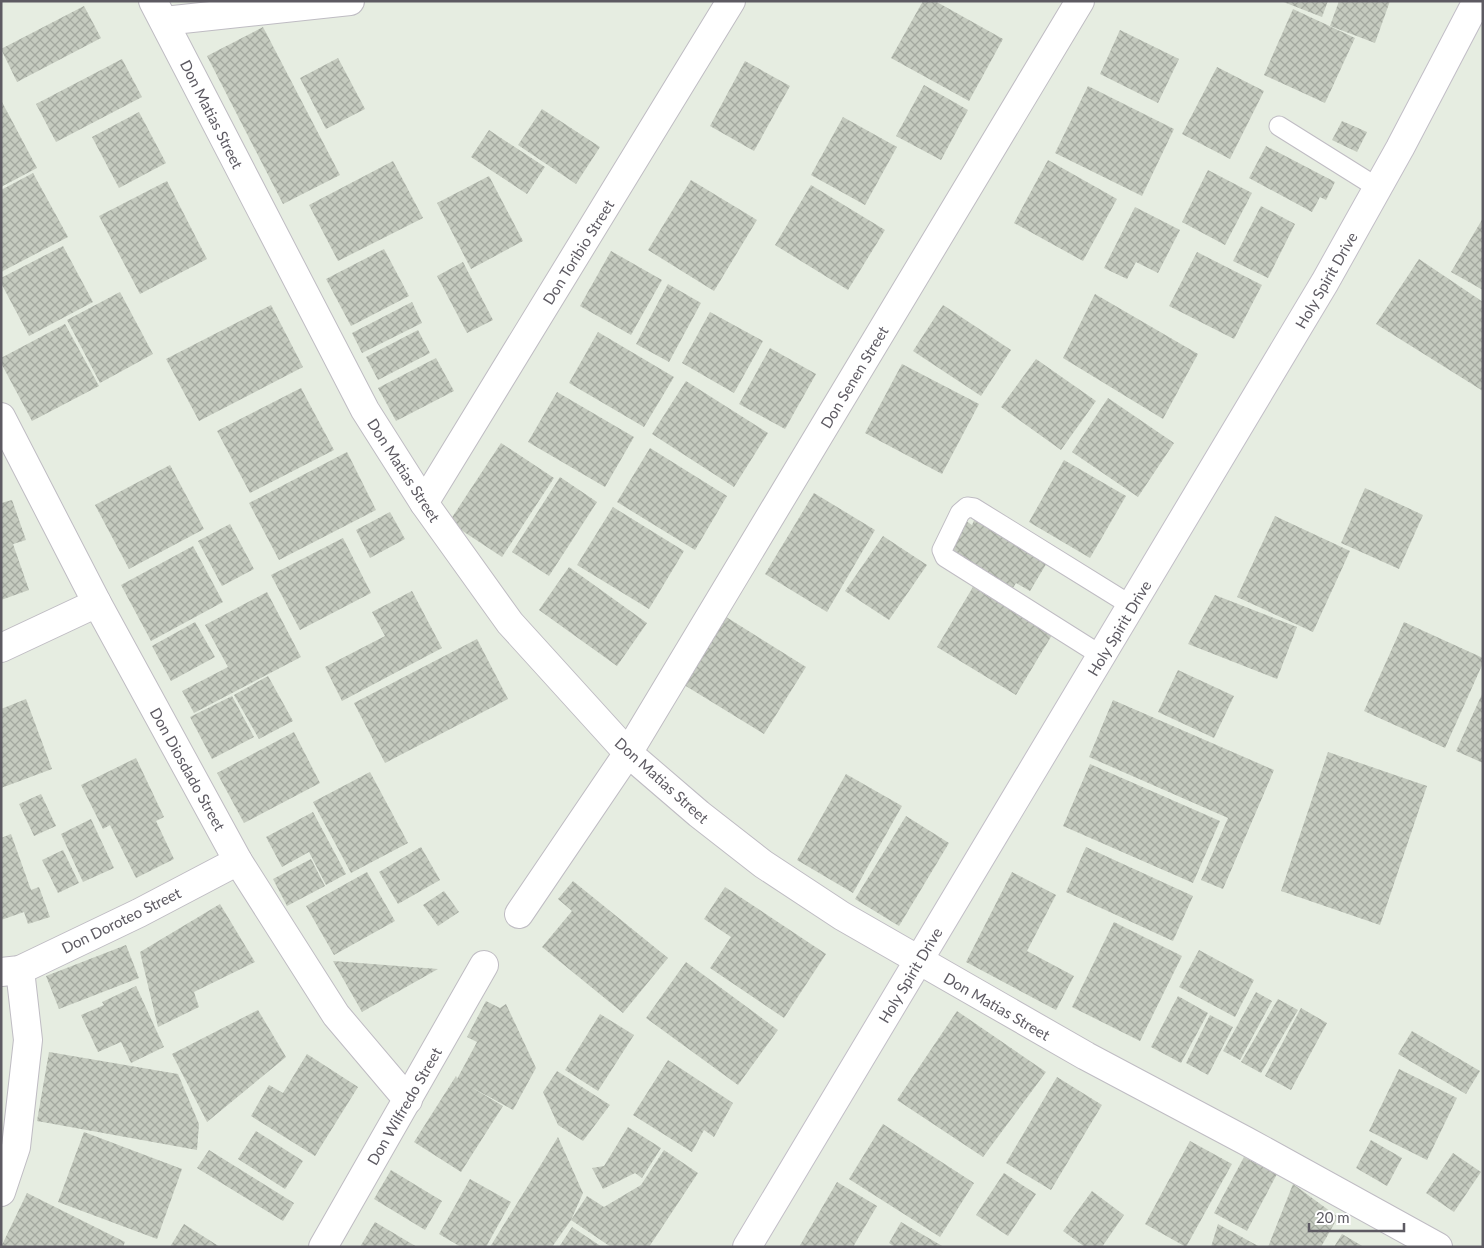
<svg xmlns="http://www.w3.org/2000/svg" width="1484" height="1248" font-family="Lato,sans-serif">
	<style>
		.building { fill: url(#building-cross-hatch) }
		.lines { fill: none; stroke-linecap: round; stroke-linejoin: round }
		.lane-casing { stroke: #bfbcc3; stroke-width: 21 }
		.street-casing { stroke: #bfbcc3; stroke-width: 30 }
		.secondary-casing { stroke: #c2bec7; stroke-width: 30 }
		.lane { stroke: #fff; stroke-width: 19 }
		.street { stroke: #fff; stroke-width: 28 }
		.secondary { stroke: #fff; stroke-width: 28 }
		.labels { text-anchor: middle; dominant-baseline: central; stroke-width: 4.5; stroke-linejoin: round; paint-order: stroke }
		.street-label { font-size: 15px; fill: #5d5a62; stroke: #fff }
	</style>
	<defs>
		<pattern id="building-cross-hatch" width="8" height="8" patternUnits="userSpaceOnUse" patternTransform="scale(1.25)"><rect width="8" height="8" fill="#c5cbbf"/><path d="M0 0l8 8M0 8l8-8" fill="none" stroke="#a3a89f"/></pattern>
	</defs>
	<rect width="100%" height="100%" fill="#e6ede1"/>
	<!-- building -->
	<g class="building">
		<polygon points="923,1 935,1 1003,39 969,101 891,58"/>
		<polygon points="1281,1 1328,1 1322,17"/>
		<polygon points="1339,1 1390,1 1375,43 1330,26"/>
		<polygon points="84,6 101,38 17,82 1,49"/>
		<polygon points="1293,9 1355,38 1325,103 1264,75"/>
		<polygon points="263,27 340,175 283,204 207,56"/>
		<polygon points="1120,30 1179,59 1158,103 1100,74"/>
		<polygon points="338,58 365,109 326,129 300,78"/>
		<polygon points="122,59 142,97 56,142 36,104"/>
		<polygon points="745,61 790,86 754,151 710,126"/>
		<polygon points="1217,67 1264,91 1230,159 1182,134"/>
		<polygon points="924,85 968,110 941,160 896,136"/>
		<polygon points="1088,86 1174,129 1142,196 1055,153"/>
		<polygon points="2,102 37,168 1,187 1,103"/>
		<polygon points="542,109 600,147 576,184 518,145"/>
		<polygon points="139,112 166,163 119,188 92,137"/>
		<polygon points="843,117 897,147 865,205 811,175"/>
		<polygon points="1342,121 1367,132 1357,152 1332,140"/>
		<polygon points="489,130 545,167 527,194 471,157"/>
		<polygon points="1266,146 1335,182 1326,200 1320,197 1312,212 1249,178"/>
		<polygon points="1048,160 1117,199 1083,261 1014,223"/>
		<polygon points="393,161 423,218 338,261 309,205"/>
		<polygon points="1208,170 1252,193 1225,245 1182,222"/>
		<polygon points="33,173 68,237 1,272 1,190"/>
		<polygon points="489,176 523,241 471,269 437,203"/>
		<polygon points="691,180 757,220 714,291 648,250"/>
		<polygon points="167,181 207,259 140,294 99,216"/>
		<polygon points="811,185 885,230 848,290 775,245"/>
		<polygon points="1261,206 1295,224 1268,278 1233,261"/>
		<polygon points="1135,207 1180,230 1158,273 1136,262 1127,279 1104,268"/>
		<polygon points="1483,218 1483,290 1451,272"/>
		<polygon points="63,246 93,302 29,336 1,283 1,278"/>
		<polygon points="384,249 409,296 351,326 326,279"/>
		<polygon points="611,251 662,280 631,335 580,306"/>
		<polygon points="1197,252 1262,285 1234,339 1169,306"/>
		<polygon points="1419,259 1483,302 1483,391 1376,324"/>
		<polygon points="463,262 493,320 467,333 437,276"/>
		<polygon points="668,284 701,303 669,362 636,344"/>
		<polygon points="120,292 153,354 100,383 67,320"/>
		<polygon points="1095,294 1198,354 1163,419 1063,358"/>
		<polygon points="412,302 422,323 362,353 352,333"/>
		<polygon points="271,305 303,367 199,421 166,359"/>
		<polygon points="943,305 1011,350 981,396 913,351"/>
		<polygon points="710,312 763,341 734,393 682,363"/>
		<polygon points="65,324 99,386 32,421 1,363 1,358"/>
		<polygon points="418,330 430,353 378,380 366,357"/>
		<polygon points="598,332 674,377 644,427 569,383"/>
		<polygon points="770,348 816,374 785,429 739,404"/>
		<polygon points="436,358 454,391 396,421 378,388"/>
		<polygon points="1036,359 1096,401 1061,450 1001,407"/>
		<polygon points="902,364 979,404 942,474 865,433"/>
		<polygon points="686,381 768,433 734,487 652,434"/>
		<polygon points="301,388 334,450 250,493 217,431"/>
		<polygon points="557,392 634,437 605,487 528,442"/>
		<polygon points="1108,398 1174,443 1138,497 1072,452"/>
		<polygon points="501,443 554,478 502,557 449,522"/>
		<polygon points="650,448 727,496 695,550 617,502"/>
		<polygon points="347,452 376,510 279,560 249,503"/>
		<polygon points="1064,460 1126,496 1090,558 1029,522"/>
		<polygon points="170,465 204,529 129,569 95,505"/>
		<polygon points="560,477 597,502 549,576 512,552"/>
		<polygon points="1365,488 1423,515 1399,569 1341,543"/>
		<polygon points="814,493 875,530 827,612 765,574"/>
		<polygon points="12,500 26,540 13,544 29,590 1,600 1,503"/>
		<polygon points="613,507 684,551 649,609 577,565"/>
		<polygon points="390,512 405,539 370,558 356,530"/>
		<polygon points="1275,516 1350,551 1313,632 1237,597"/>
		<polygon points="975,518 1048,561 1030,591 1016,583 1011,591 949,556 954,547 949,544 963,519 972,525"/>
		<polygon points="230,524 254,569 222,586 198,541"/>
		<polygon points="883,536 927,565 889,620 845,591"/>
		<polygon points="343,538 371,593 300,630 271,575"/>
		<polygon points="193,546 223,602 151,641 121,585"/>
		<polygon points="569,567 647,623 617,666 539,610"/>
		<polygon points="973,587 1052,635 1016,695 937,647"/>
		<polygon points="412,591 442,648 342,701 325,667 385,636 372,612"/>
		<polygon points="267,592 301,657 194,713 182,691 228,667 205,625"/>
		<polygon points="1215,595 1297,627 1277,679 1188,644"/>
		<polygon points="723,615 806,667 764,734 681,683"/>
		<polygon points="195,622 215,657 171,681 152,646"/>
		<polygon points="1404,622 1483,658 1483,663 1445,748 1364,711"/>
		<polygon points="477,639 508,699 385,763 354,703"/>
		<polygon points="1178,670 1234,696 1214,738 1158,712"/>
		<polygon points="268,676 293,721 259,739 234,695"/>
		<polygon points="1483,692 1483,763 1456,751"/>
		<polygon points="232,696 254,737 212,759 190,717"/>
		<polygon points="26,699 52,769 1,788 1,709"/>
		<polygon points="1113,700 1274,770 1223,889 1201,880 1228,818 1089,757"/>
		<polygon points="294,732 320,783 244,823 217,773"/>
		<polygon points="1328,752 1427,786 1380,925 1281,891"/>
		<polygon points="136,758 164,817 156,821 174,859 136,878 110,825 103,829 81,785"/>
		<polygon points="1090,764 1220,821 1193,883 1063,826"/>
		<polygon points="370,772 408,843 351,873 313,802"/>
		<polygon points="846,774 902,806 853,893 797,860"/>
		<polygon points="41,794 56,826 34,836 19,804"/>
		<polygon points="313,812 346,874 326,885 309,852 282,867 266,837"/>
		<polygon points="906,816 949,843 899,926 855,899"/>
		<polygon points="91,819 114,868 83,882 61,834"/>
		<polygon points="11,834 31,890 39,887 50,917 28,924 24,912 1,920 1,838"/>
		<polygon points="421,847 440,880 398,904 379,872"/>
		<polygon points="1086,847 1193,896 1173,941 1066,892"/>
		<polygon points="63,850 79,883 58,893 42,860"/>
		<polygon points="311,859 325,886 287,906 273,879"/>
		<polygon points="367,872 395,921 334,955 306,906"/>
		<polygon points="1012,872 1056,895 1027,951 1074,976 1056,1010 966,962"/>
		<polygon points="573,881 668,958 623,1013 542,947 572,911 558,899"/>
		<polygon points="725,887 826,954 784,1018 710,968 731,937 704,919"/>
		<polygon points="444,891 459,912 438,926 423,905"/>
		<polygon points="220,904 255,962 194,992 199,1007 158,1027 140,952"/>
		<polygon points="1114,922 1182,956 1140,1041 1072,1007"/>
		<polygon points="126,945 139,978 59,1009 46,976"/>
		<polygon points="1199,950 1254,980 1235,1017 1179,987"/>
		<polygon points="333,961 438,969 362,1012"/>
		<polygon points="686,962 778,1030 738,1085 646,1018"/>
		<polygon points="136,986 164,1047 131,1063 121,1042 98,1052 81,1015 104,1005 102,1002"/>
		<polygon points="1256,992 1272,1001 1240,1060 1223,1051"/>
		<polygon points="1178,996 1208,1013 1181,1063 1151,1047"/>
		<polygon points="1278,999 1298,1010 1261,1073 1241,1062"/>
		<polygon points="486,1001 500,1008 506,1004 536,1068 513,1110 471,1087 503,1106 461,1172 414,1142 456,1076 457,1079 477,1042 467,1037"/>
		<polygon points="1301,1008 1327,1023 1291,1090 1265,1076"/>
		<polygon points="258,1010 286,1057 207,1122 172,1054"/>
		<polygon points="957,1011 1046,1072 983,1157 897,1100"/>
		<polygon points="600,1014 634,1035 598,1091 565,1070"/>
		<polygon points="1210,1015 1233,1027 1208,1075 1186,1063"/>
		<polygon points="1412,1031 1480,1071 1466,1094 1398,1054"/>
		<polygon points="49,1052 178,1074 199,1124 197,1150 37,1121"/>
		<polygon points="307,1054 358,1087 315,1156 251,1116 269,1085 283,1093"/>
		<polygon points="668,1060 733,1103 714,1137 704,1130 692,1152 633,1115"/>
		<polygon points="1399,1069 1457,1098 1427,1160 1369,1131"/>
		<polygon points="557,1071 610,1105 583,1141 558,1125 543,1092"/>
		<polygon points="1057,1077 1102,1105 1051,1190 1006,1163"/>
		<polygon points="883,1124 974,1183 940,1237 849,1179"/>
		<polygon points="628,1127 661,1148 642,1178 635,1173 603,1189 592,1168 604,1166"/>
		<polygon points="256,1131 303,1161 285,1189 238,1159"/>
		<polygon points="84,1132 182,1169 157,1239 58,1202"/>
		<polygon points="558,1137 583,1193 571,1220 552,1247 490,1247"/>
		<polygon points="1371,1140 1402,1158 1387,1186 1356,1168"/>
		<polygon points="1190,1141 1232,1164 1186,1247 1145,1224"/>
		<polygon points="209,1150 294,1203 283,1221 197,1168"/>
		<polygon points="664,1150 698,1173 649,1247 611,1247 571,1220 587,1196 604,1207 641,1185"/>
		<polygon points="1453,1153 1481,1172 1454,1212 1426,1193"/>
		<polygon points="1244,1157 1277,1174 1247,1231 1214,1213"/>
		<polygon points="391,1170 442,1201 425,1230 374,1199"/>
		<polygon points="1004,1173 1036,1194 1008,1236 976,1215"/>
		<polygon points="470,1179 511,1202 486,1247 461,1247 439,1234"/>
		<polygon points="837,1182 877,1206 853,1247 799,1247"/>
		<polygon points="1293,1184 1338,1217 1321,1247 1268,1247"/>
		<polygon points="1092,1191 1124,1215 1102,1247 1085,1247 1063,1231"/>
		<polygon points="27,1193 125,1242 123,1247 1,1247"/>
		<polygon points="375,1222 417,1247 360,1247"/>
		<polygon points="901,1222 944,1247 895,1247 889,1243"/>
		<polygon points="184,1224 220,1247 170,1247"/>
		<polygon points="1218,1224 1260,1247 1211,1247"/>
		<polygon points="572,1227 602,1247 559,1247"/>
		<polygon points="1342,1234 1364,1247 1334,1247"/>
	</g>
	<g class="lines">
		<defs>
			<g id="lane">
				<polyline points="1279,126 1378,188"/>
				<polyline points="1102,656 945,557 942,550 960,513 967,507 974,508 1132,606"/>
			</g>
			<g id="street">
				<polyline points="153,1 365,410 424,503 510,623 628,753 699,814 763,864 842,916 1086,1056 1246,1141 1438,1247"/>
				<polyline points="164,21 350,1"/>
				<polyline points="1,417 97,603 238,861 336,1015 408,1100"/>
				<polyline points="424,503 731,1"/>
				<polyline points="1,648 97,603"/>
				<polyline points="519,914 628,753 1080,1"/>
				<polyline points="1,972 20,970 139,913 238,861"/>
				<polyline points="1,1192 16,1147 28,1040 20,970"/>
				<polyline points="323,1247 484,965"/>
			</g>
			<polyline id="secondary" points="747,1247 1325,282 1400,148 1477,1"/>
		</defs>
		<!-- lane casing -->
		<use href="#lane" class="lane-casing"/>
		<!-- street casing -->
		<use href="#street" class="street-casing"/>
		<!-- secondary casing -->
		<use href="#secondary" class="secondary-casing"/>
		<!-- lane -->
		<use href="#lane" class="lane"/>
		<!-- street -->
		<use href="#street" class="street"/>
		<!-- secondary -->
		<use href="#secondary" class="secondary"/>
	</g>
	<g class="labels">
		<!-- street labels -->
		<g class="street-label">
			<text transform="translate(212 114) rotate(63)">Don Matias Street</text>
			<text transform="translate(578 252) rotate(-58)">Don Toribio Street</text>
			<text transform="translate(1326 280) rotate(-60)">Holy Spirit Drive</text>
			<text transform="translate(854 377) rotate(-59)">Don Senen Street</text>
			<text transform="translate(404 470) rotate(57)">Don Matias Street</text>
			<text transform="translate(1119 628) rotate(-59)">Holy Spirit Drive</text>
			<text transform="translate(188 769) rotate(61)">Don Diosdado Street</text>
			<text transform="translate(662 780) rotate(42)">Don Matias Street</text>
			<text transform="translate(121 920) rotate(-26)">Don Doroteo Street</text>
			<text transform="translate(910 975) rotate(-59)">Holy Spirit Drive</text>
			<text transform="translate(997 1006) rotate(30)">Don Matias Street</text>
			<text transform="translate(404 1106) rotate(-60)">Don Wilfredo Street</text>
		</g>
	</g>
	<!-- border -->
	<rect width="1484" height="1248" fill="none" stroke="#5d5a62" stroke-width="5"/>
	<!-- scale -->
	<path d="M1309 1223v8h95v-8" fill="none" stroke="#5d5a62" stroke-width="2.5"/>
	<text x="1316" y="1223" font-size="15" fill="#5d5a62" stroke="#ffffff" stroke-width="4" paint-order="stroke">20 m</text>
</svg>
